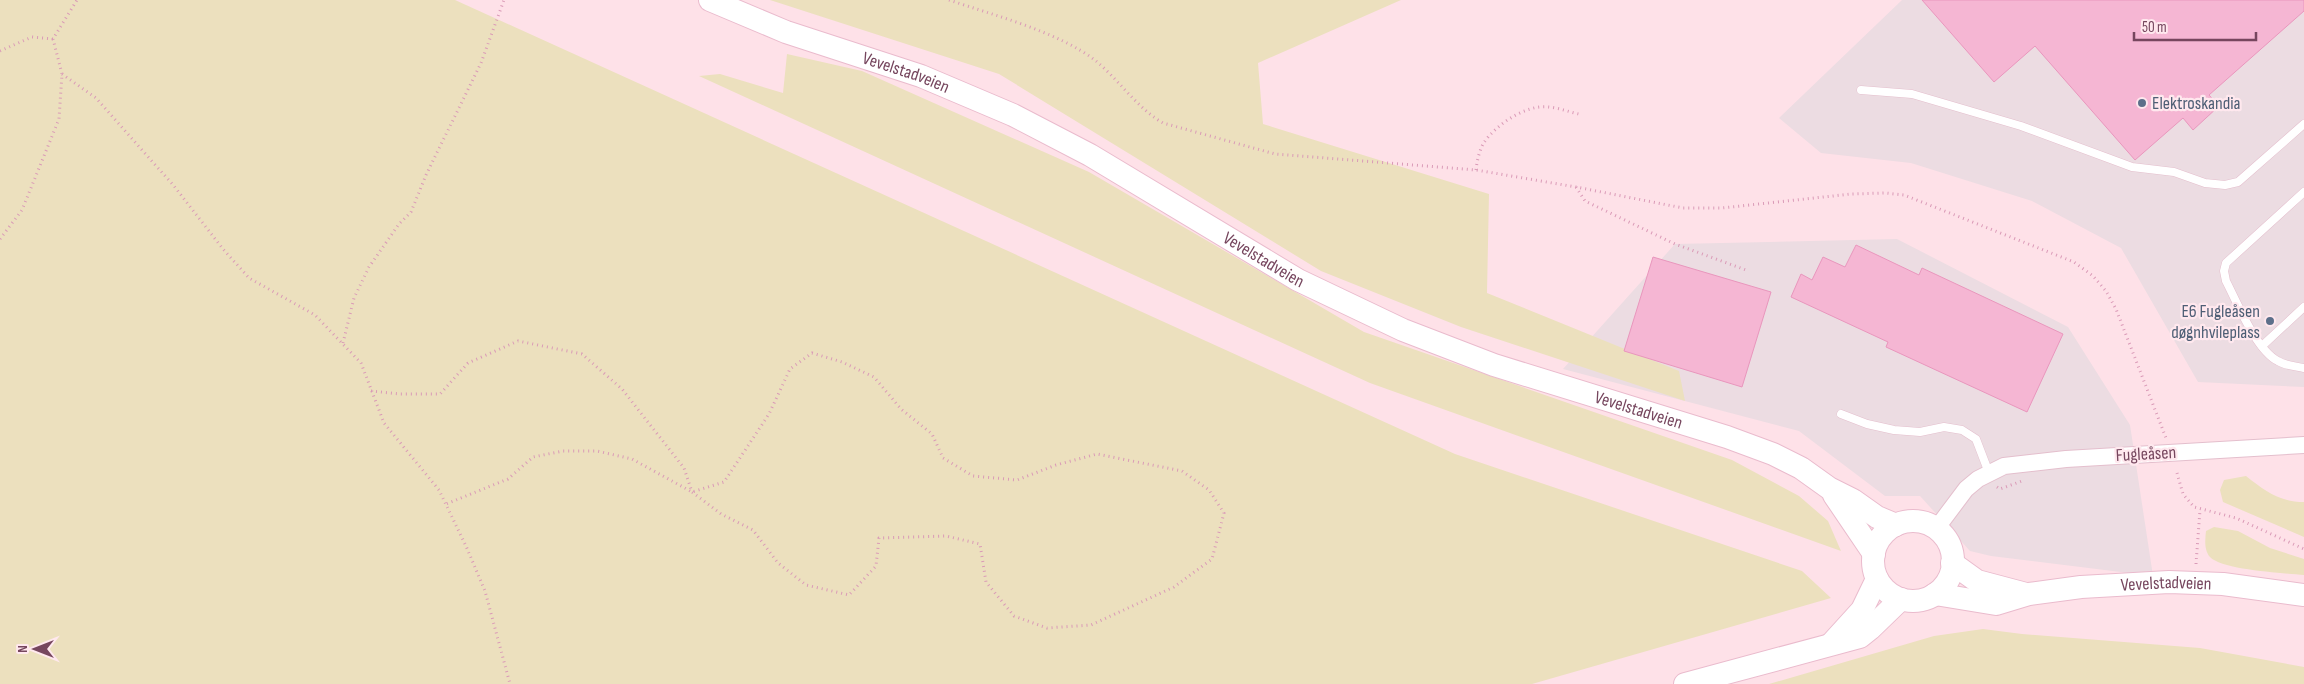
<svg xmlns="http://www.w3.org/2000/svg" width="2304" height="684" font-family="'Sofia Sans Condensed',sans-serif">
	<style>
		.industrial { fill: #ecdce2 }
		.green { fill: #ece0be }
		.building { fill: #f5b6d3; stroke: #e996bd }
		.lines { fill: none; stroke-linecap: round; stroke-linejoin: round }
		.lane-casing { stroke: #e4bfcd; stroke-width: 9 }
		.street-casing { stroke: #e4bfcd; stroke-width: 18 }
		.secondary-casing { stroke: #eabbcd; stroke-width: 24 }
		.path { stroke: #da9ab7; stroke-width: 3; stroke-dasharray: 1 4; stroke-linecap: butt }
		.lane { stroke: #fff; stroke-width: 8 }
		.street { stroke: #fff; stroke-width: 16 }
		.secondary { stroke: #fff; stroke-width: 22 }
		.service-dot { fill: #5c6f8a; stroke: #ffe8ee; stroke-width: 2 }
		.labels { text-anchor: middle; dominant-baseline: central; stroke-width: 4.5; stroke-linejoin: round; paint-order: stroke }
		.street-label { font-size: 18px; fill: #76465e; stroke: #ffe8ee }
		.service-label { font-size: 18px; fill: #4e5e75; stroke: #ffe8ee; text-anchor: start }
	</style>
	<rect width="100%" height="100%" fill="#fee1e8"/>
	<!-- industrial -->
	<g class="industrial">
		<polygon points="1902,0 2304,0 2304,387 2198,382 2121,248 2032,201 1911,163 1821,153 1779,118"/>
		<polygon points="1897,239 2068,327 2130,425 2153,576 1991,556 1970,551 1920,496 1885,496 1799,431 1563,369 1675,244"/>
	</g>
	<!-- green -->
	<g class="green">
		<polygon points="0,0 455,0 1455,454 1802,571 1831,598 1532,684 0,684"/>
		<polygon points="770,0 1401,0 1258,63 1263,124 1489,194 1487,293 1679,371 1685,401 1461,327 1321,271 999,74"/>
		<polygon points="787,54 862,71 1089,172 1364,332 1732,460 1799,496 1828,521 1841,551 1370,383 699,76 720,74 783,93"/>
		<path d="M2246 476C2265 491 2280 502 2304 502V537L2223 502 2220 490 2224 480Z"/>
		<path d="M2214 527 2238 531 2270 548 2304 559V575C2284 573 2222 570 2210 557 2204 550 2205 540 2206 531Z"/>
		<polygon points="1983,629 2022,634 2200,648 2304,667 2304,684 1769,684 1934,636"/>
	</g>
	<!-- building -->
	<g class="building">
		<polygon points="1922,0 2304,0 2304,11 2209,95 2219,106 2193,130 2183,118 2135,160 2035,46 1994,82"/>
		<polygon points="1856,245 1919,275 1922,268 2063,334 2027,412 1886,347 1888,342 1791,297 1801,274 1812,280 1823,257 1845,267"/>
		<polygon points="1653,257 1771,292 1742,387 1624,351"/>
	</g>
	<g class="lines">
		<defs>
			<g id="lane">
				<polyline points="1861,90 1912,94 2021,126 2132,167 2174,172 2205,183 2225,185 2238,182 2304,124"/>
				<path d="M2304 192 2226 263 2224 271 2226 281C2237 302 2256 350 2278 361 2286 366 2295 366 2304 368"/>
				<polyline points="2262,346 2304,307"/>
				<polyline points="1841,414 1867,424 1894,430 1920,432 1944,427 1962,430 1976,439 1989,473"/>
			</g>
			<polyline id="street" points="1936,529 1966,489 1978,479 2004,466 2066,459 2304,445"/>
			<g id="secondary">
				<path id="s1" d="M710 0 786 32 921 76 1013 115 1090 155 1298 280 1403 330 1494 365 1727 437 1773 454 1801 468 1829 488 1853 500 1877 517 1896 525"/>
				<polyline points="1834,495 1874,554"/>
				<circle cx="1913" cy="561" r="40"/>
				<polyline points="1952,563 1977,581 2026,594"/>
				<path id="s2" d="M1935 594 1996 604 2029 594 2081 587 2169 582 2223 584 2304 595"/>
				<polyline points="1832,643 1862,610 1877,579"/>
				<polyline points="1685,684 1860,637 1870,629 1901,599"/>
			</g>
		</defs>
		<!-- lane casing -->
		<use href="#lane" class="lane-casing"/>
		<!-- street casing -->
		<use href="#street" class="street-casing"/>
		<!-- secondary casing -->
		<use href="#secondary" class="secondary-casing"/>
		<!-- path -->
		<g class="path">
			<path d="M949 0C993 15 1059 32 1096 61 1119 80 1137 108 1163 123L1275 154 1476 170 1576 187 1683 208H1722L1851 194 1885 193 1904 195 2074 262 2093 276 2106 291 2116 309 2166 438"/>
			<polyline points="0,51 32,37 53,39"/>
			<polyline points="62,74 96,98 174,186 223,249 249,278 315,315 361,363 384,423 439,490 466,546 485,591 510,684"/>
			<path d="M1476 170C1477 161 1479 152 1483 144 1495 125 1526 104 1549 107 1559 108 1569 112 1579 114"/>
			<polyline points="1576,187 1585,201 1675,244 1746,270"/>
			<polyline points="0,239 22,210 59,119 62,74 53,39 77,0"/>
			<polyline points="343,343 354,298 369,267 399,224 411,212 426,175 481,63 504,0"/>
			<polyline points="371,391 400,394 440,394 468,363 518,341 582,354 622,389 684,468 692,492 721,514 753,530 778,563 806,585 849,595 876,566 879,538 946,536 980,544 986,582 1014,616 1047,628 1091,625 1174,587 1212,559 1224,513 1209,490 1182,471 1097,454 1056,465 1017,480 973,476 943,458 932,434 901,409 874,377 842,362 812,353 790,369 769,414 724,482 692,492 632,459 597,451 563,451 533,457 508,479 446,504"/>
			<polyline points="2177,473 2183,494 2194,507 2236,518 2304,549"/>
			<polyline points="1997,487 2000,489 2022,481"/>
			<polyline points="2196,564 2200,510"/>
		</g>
		<!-- lane -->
		<use href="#lane" class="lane"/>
		<!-- street -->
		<use href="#street" class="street"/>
		<!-- secondary -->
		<use href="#secondary" class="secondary"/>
	</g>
	<!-- markers -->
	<g class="service-dot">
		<circle cx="2142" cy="103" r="5"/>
		<circle cx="2270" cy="321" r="5"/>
	</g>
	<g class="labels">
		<!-- street labels -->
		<g class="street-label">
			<text stroke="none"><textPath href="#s1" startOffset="209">Vevelstadveien</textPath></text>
			<text stroke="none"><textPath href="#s1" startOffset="614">Vevelstadveien</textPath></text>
			<text stroke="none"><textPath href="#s1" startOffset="1019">Vevelstadveien</textPath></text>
			<text transform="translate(2146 454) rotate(-3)">Fugleåsen</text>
			<text stroke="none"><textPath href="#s2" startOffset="234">Vevelstadveien</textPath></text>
		</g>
		<!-- service labels -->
		<g class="service-label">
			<text x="2152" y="103">Elektroskandia</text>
			<text x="2260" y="311" text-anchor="end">E6 Fugleåsen<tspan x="2260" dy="21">døgnhvileplass</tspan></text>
		</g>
	</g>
	<!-- north arrow -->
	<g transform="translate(35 649) rotate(270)" stroke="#ffe8ee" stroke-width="4" paint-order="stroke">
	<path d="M0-4L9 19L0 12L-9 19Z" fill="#76465e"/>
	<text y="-8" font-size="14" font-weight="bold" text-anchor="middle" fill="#76465e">N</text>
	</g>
	<!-- scale -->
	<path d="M2134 32v8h122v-8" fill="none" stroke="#76465e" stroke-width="2.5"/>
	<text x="2142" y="32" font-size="15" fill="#76465e" stroke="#ffe8ee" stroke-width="4" paint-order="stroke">50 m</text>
</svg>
